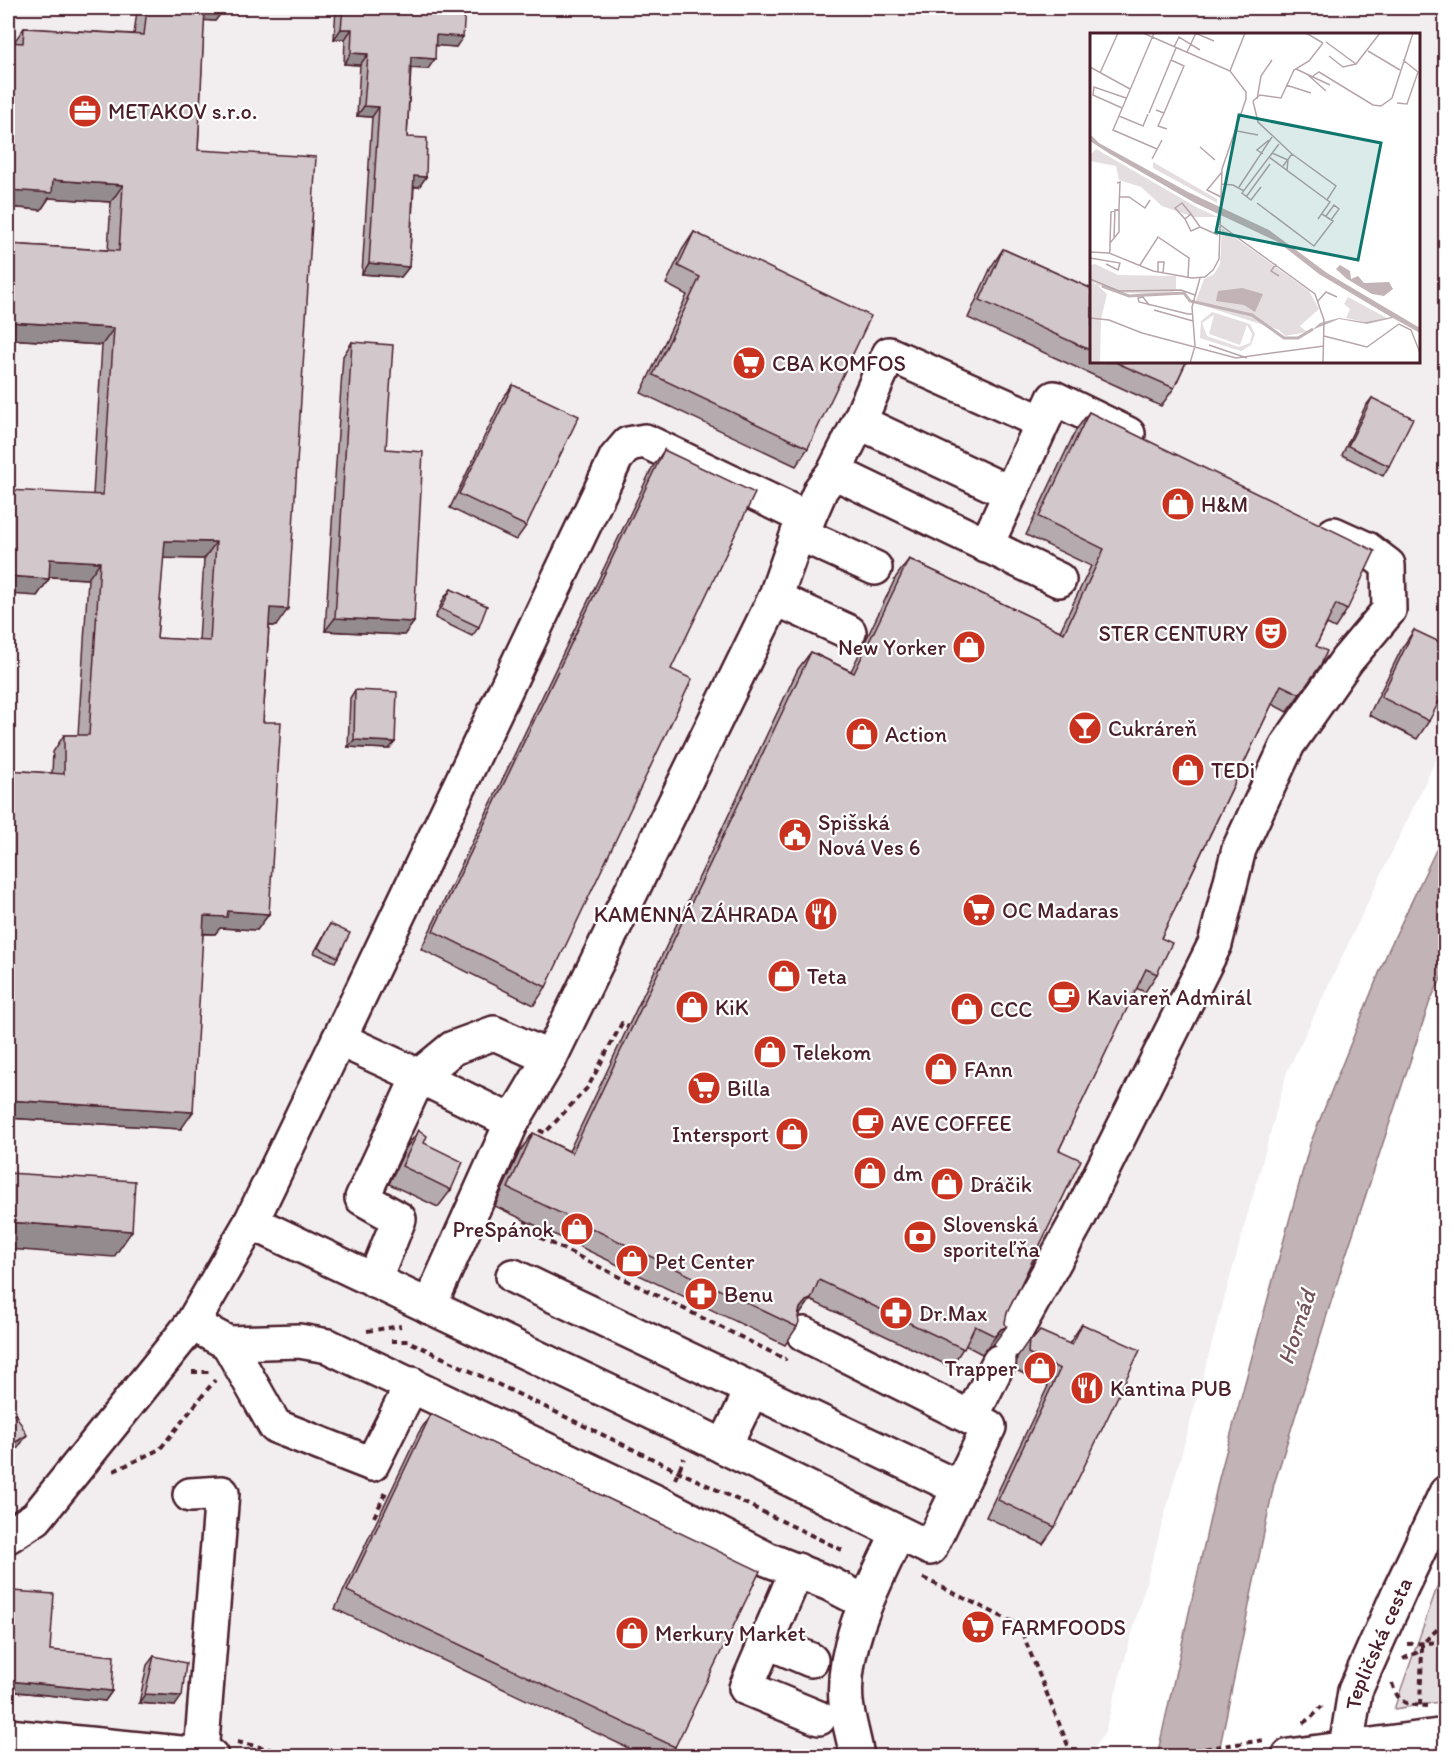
<svg xmlns="http://www.w3.org/2000/svg" width="1453" height="1764" font-family="Itim,sans-serif">
	<style>
		.built { fill: #f2eeef; fill-rule: evenodd }
		.green { fill: #e5dee0; stroke: #987e86; stroke-width: 1.5 }
		.water { fill: #c1b3b6; stroke: #91787e; stroke-width: 1.5 }
		.lines { fill: none; stroke-linecap: round; stroke-linejoin: round }
		.minor-casing { stroke: #4a1f2b; stroke-width: 38 }
		.path { stroke: #4a1f2b; stroke-width: 4; stroke-dasharray: 6 4.5; stroke-linecap: butt }
		.minor { stroke: #fff; stroke-width: 33 }
		.wall { fill: #b5abaf; stroke: #4a1f2b; stroke-width: 1.5; fill-rule: evenodd }
		.shaded-wall { fill: #938b8e; stroke: #4a1f2b; stroke-width: 1.5 }
		.building { fill: #d2c7cb; stroke: #4a1f2b; stroke-width: 1.5; fill-rule: evenodd }
		.labels { text-anchor: middle; dominant-baseline: central; stroke-width: 4.5; stroke-linejoin: round; paint-order: stroke }
		.poi-label { font-size: 22px; fill: #4a1f2b; stroke: #fff; text-anchor: start }
		.street-label { font-size: 22px; fill: #4a1f2b; stroke: #fff }
		.water-label { font-size: 24px; font-style: italic; fill: #74535c; stroke: #fff }
		.inset-river { fill: none; stroke: #c1b3b6; stroke-width: 3 }
		.inset-road { fill: none; stroke: #b7a5aa; stroke-width: 1.5 }
		.view { fill: #0f766e; fill-opacity: 0.15; stroke: #0f766e; stroke-width: 3 }
		.inset-edge { fill: none; stroke: #4a1f2b; stroke-width: 3 }
	</style>
	<rect width="100%" height="100%" fill="#fff"/>
	<filter id="ink" filterUnits="userSpaceOnUse"><feTurbulence type="fractalNoise" baseFrequency=".0167" numOctaves="2"/><feDisplacementMap in="SourceGraphic" scale="12" xChannelSelector="R" yChannelSelector="G"/><feConvolveMatrix kernelMatrix="1 2 1 2 8 2 1 2 1" color-interpolation-filters="sRGB"/></filter>
	<g filter="url(#ink)">
		<!-- built -->
		<path class="built" d="M8 8H1445V741L1287 1072 1105 1731 1090 1756H8ZM1092 34H1418V362H1092Z"/>
		<!-- green -->
		<polygon class="green" points="1445,1565 1445,1701 1394,1709"/>
		<!-- water -->
		<polygon class="water" points="1445,831 1445,971 1430,1001 1341,1270 1274,1484 1218,1756 1157,1756 1219,1478 1310,1144 1388,951"/>
		<g class="lines">
			<defs>
				<g id="minor">
					<polyline points="834,472 859,422"/>
					<polyline points="1010,493 859,422 889,354 1042,422"/>
					<polyline points="808,519 821,489 834,472 1059,580"/>
					<polyline points="798,533 875,568"/>
					<polyline points="986,546 1054,398 1128,434"/>
					<polyline points="775,598 849,632"/>
					<polyline points="339,1039 616,458 628,444 645,441 808,519 798,533 775,598 550,1058 512,1122 429,1307"/>
					<polyline points="251,1222 694,1432 930,1548 989,1427 804,1334"/>
					<polyline points="513,1276 959,1488"/>
					<polyline points="374,1281 399,1219 362,1198 419,1076 453,1048 494,1033 550,1058"/>
					<polyline points="192,1324 228,1343 299,1341 328,1346 664,1506 767,1559 830,1584 865,1602"/>
					<polyline points="1011,1340 1078,1219 1215,944 1239,849 1288,744 1347,660 1389,610 1388,565 1367,549 1334,534"/>
					<polyline points="228,1343 275,1426 372,1464 412,1384"/>
					<polyline points="971,1418 999,1362"/>
					<polyline points="724,1447 752,1390"/>
					<polyline points="190,1495 222,1493 201,1754"/>
					<polyline points="8,1536 36,1518 192,1324 251,1222 339,1039 419,1076 512,1122"/>
					<polyline points="797,1570 746,1688 819,1718"/>
					<polyline points="766,1641 811,1660"/>
					<polyline points="8,1736 211,1756"/>
					<path id="s1" d="M1346 1748 1355 1691 1400 1590 1446 1493"/>
					<path d="M857 1756C854 1739 848 1720 846 1702 841 1643 874 1585 898 1533"/>
					<polyline points="1289,1756 1446,1735"/>
				</g>
			</defs>
			<!-- minor casing -->
			<use href="#minor" class="minor-casing"/>
			<!-- path -->
			<g class="path">
				<polyline points="539,1130 545,1133 588,1087 622,1023 628,1027"/>
				<polyline points="528,1218 523,1229 785,1359 786,1358"/>
				<polyline points="367,1331 401,1326"/>
				<polyline points="391,1341 408,1341 842,1550"/>
				<polyline points="192,1372 211,1372"/>
				<polyline points="114,1471 160,1449 215,1380"/>
				<polyline points="675,1479 684,1458"/>
				<polyline points="374,1517 387,1490"/>
				<polyline points="923,1578 1019,1625 1069,1748 1071,1756"/>
				<polyline points="1407,1644 1446,1642"/>
				<polyline points="1403,1659 1422,1650 1422,1644 1446,1621"/>
				<path d="M1392 1683C1398 1704 1407 1705 1427 1706"/>
				<polyline points="1420,1705 1422,1650"/>
				<polyline points="1303,1723 1312,1717 1322,1706"/>
				<polyline points="237,1742 301,1756"/>
				<polyline points="1153,1756 1264,1740"/>
			</g>
			<!-- minor -->
			<use href="#minor" class="minor"/>
		</g>
		<!-- wall -->
		<g class="wall">
			<path d="M96 8H225L215 21 204 20 198 150 276 626H269L263 722 269 914 257 930 220 928 215 934H203L181 1129 8 1118V770L52 773 53 752 64 735H78L88 579 49 577V579L37 596 93 495 102 345 8 339V244L108 250 111 202 49 198 41 210 8 207V42H14L24 28 134 34 137 11ZM163 558 204 559 199 641 157 638Z"/>
			<polygon points="336,8 465,8 456,47 436,45 428,69 411,68 407,137 426,177 419,187 414,187 409,267 401,277 362,274 372,117 357,116 360,65 344,64 345,39 334,39"/>
			<polygon points="694,232 808,448 796,466 641,393 687,295 666,284 682,250"/>
			<polygon points="1003,249 1092,289 1092,362 1186,362 1174,388 1161,406 968,318 991,267"/>
			<polygon points="352,342 386,449 414,622 404,635 325,631 343,356"/>
			<polygon points="513,385 526,526 516,540 450,508 503,398"/>
			<polygon points="1372,398 1389,466 1383,476 1342,455 1365,407"/>
			<polygon points="1089,412 1347,610 1335,628 1327,624 1316,646 1320,666 1287,712 1272,704 1161,938 1157,974 1145,992 1136,988 1059,1150 1007,1313 993,1345 988,1347 982,1354 965,1345 951,1367 810,1300 798,1317 797,1327 785,1345 495,1206 520,1151 533,1133 569,1151 798,669 811,652 851,671 896,577 909,559 1060,631 1091,566 1026,535 1076,430"/>
			<polygon points="664,450 671,669 546,987 534,1005 421,949 652,468"/>
			<polygon points="451,589 479,627 472,636 435,618 444,598"/>
			<polygon points="1414,630 1429,721 1417,739 1369,715 1402,648"/>
			<polygon points="355,690 395,742 389,749 348,747 350,698"/>
			<polygon points="330,924 338,957 335,962 314,953"/>
			<polygon points="419,1130 424,1143 451,1190 438,1207 389,1184 406,1148"/>
			<polygon points="1082,1324 1055,1527 1043,1544 986,1517 1048,1386 1016,1370 1017,1357 1029,1340 1069,1344"/>
			<polygon points="431,1414 675,1747 669,1756 645,1756 335,1609 419,1432"/>
			<polygon points="12,1591 50,1650 112,1691 105,1701 8,1691 8,1598"/>
			<polygon points="154,1656 175,1706 139,1703 147,1665"/>
		</g>
		<!-- shaded-wall -->
		<g class="shaded-wall">
			<polygon points="96,8 140,8 137,11"/>
			<polygon points="202,8 225,8 215,21 194,20"/>
			<polygon points="341,29 352,29 345,39 334,39"/>
			<polygon points="436,35 463,37 456,47 429,45"/>
			<polygon points="351,53 368,54 360,65 344,64"/>
			<polygon points="411,57 435,59 428,69 404,68"/>
			<polygon points="364,106 379,107 372,117 357,116"/>
			<polygon points="414,176 426,177 419,187 407,186"/>
			<polygon points="53,180 123,185 111,202 49,198 41,210 8,207 8,190"/>
			<polygon points="369,263 409,267 401,277 362,274"/>
			<polygon points="8,322 114,328 102,345 8,339"/>
			<polygon points="165,541 216,542 204,559 153,558"/>
			<polygon points="50,559 100,562 88,579 38,576"/>
			<polygon points="8,576 49,579 37,596 8,594"/>
			<polygon points="270,608 288,609 276,626 258,625"/>
			<polygon points="335,618 414,622 404,635 325,631"/>
			<polygon points="354,740 395,742 389,749 348,747"/>
			<polygon points="228,911 269,914 257,930 220,928 215,934 192,933 204,916"/>
			<polygon points="8,1100 193,1112 181,1129 8,1118"/>
			<polygon points="8,1222 132,1231 114,1257 8,1249"/>
			<polygon points="811,1299 798,1317 800,1308 806,1301"/>
			<polygon points="1006,1327 993,1345 988,1347 982,1354 1001,1329"/>
			<polygon points="27,1435 18,1448 8,1455 8,1447"/>
			<polygon points="8,1681 112,1691 105,1701 8,1691"/>
			<polygon points="145,1694 182,1696 175,1706 139,1703"/>
		</g>
		<!-- building -->
		<g class="building">
			<path d="M147 8H205L198 150 316 157 288 609 270 608 263 722H281L269 914 228 911 227 917 204 916 193 1112 8 1100V770L64 774V735H89L100 562 50 559 49 579 8 576V490L103 495 114 328 8 322V244L119 251 123 185 53 180 52 193 8 190V42L23 43 24 28 144 35ZM165 541 216 542 210 641 157 638Z"/>
			<polygon points="343,8 465,8 463,37 436,35 435,59 411,57 407,137 427,138 426,177 414,176 409,267 369,263 379,107 364,106 368,54 351,53 352,29 341,29"/>
			<polygon points="694,232 871,316 808,448 653,375 700,277 678,266"/>
			<polygon points="1003,249 1092,289 1092,351 980,300"/>
			<polygon points="352,342 393,345 386,449 423,452 414,622 335,618"/>
			<polygon points="1115,362 1186,362 1174,388"/>
			<polygon points="513,385 579,416 526,526 459,494"/>
			<polygon points="1372,398 1413,418 1389,466 1348,446"/>
			<polygon points="1089,412 1375,551 1347,610 1336,604 1316,646 1327,651 1320,666 1300,694 1281,685 1161,938 1172,943 1157,974 1146,969 1059,1150 1081,1160 1007,1313 1005,1322 1006,1327 1001,1329 995,1336 975,1326 964,1349 819,1280 811,1299 806,1301 800,1308 798,1317 799,1322 797,1327 508,1188 533,1133 572,1153 811,652 854,673 909,559 1064,633 1104,549 1039,517"/>
			<polygon points="664,450 755,493 671,669 692,679 546,987 433,931"/>
			<polygon points="451,589 487,606 479,627 441,609"/>
			<polygon points="1414,630 1446,645 1446,688 1429,721 1381,697"/>
			<polygon points="355,690 397,692 395,742 354,740"/>
			<polygon points="330,924 350,933 338,957 318,948"/>
			<polygon points="419,1130 427,1136 424,1143 463,1162 451,1190 402,1166"/>
			<polygon points="8,1173 135,1181 132,1231 8,1222"/>
			<polygon points="1082,1324 1140,1350 1055,1527 998,1500 1060,1369 1028,1353 1029,1340 1033,1339 1040,1331 1072,1345"/>
			<polygon points="15,1413 27,1435 8,1447 8,1417"/>
			<polygon points="431,1414 760,1571 675,1747 347,1591"/>
			<polygon points="12,1591 54,1594 50,1650 114,1656 112,1691 8,1681 8,1656"/>
			<polygon points="154,1656 186,1663 182,1696 145,1694"/>
		</g>
	</g>
	<!-- icons -->
	<defs>
		<symbol id="office-disc" viewBox="-11 -11 22 22"><circle r="9.5" fill="#c8321e" stroke="#fff"/><path d="M-6-3h4V-5.5h4V-3h4V5H-6ZM-1-4.5V-3h2v-1.5ZM-6 0V1H6V0Z" fill="#fff"/></symbol>
		<symbol id="supermarket-disc" viewBox="-11 -11 22 22"><circle r="9.5" fill="#c8321e" stroke="#fff"/><path d="M-6-5.5h2.5l.6 2H6L4.5 2H-2.5L-4.4-4H-6ZM-1.5 3.2a1.3 1.3 0 1 0 .1 0ZM3 3.2a1.3 1.3 0 1 0 .1 0Z" fill="#fff"/></symbol>
		<symbol id="shop-disc" viewBox="-11 -11 22 22"><circle r="9.5" fill="#c8321e" stroke="#fff"/><path d="M-5-2.5h2.3a2.7 3.5 0 0 1 5.4 0H5L5.5 6h-11ZM-1.5-2.5h3a1.5 2.3 0 0 0-3 0Z" fill="#fff"/></symbol>
		<symbol id="theatre-disc" viewBox="-11 -11 22 22"><circle r="9.5" fill="#c8321e" stroke="#fff"/><path d="M-5-5.5Q0-4 5-5.5V0Q5 5 0 6Q-5 5-5 0ZM-3.3-2.5H-1v1.5H-3.3ZM1-2.5H3.3v1.5H1ZM-2.8 1Q0 5.5 2.8 1Z" fill="#fff"/></symbol>
		<symbol id="bar-disc" viewBox="-11 -11 22 22"><circle r="9.5" fill="#c8321e" stroke="#fff"/><path d="M-6-5H6L.8 .8V4.5H3.5V6h-7V4.5H-.8V.8Z" fill="#fff"/></symbol>
		<symbol id="civic-disc" viewBox="-11 -11 22 22"><circle r="9.5" fill="#c8321e" stroke="#fff"/><path d="M-.6-6.5H3V-4.5H.6V-3L4-1V1h2V6H-6V1h2V-1L-.6-3ZM-1.2 2.5V6h2.4V2.5Z" fill="#fff"/></symbol>
		<symbol id="restaurant-disc" viewBox="-11 -11 22 22"><circle r="9.5" fill="#c8321e" stroke="#fff"/><path d="M-5-6h1v4h1v-4h1v4h1v-4h1v5L-1.5 .5V6h-2V.5L-5-1ZM5-6V6H3V1.5H1.5Q1.5-4 5-6Z" fill="#fff"/></symbol>
		<symbol id="cafe-disc" viewBox="-11 -11 22 22"><circle r="9.5" fill="#c8321e" stroke="#fff"/><path d="M-5.5-4.5H6V0H3Q3 3.5 0 3.5H-2.5Q-5.5 3.5-5.5 0ZM3-3.2v2h1.7v-2ZM-6 4.5H4V6H-6Z" fill="#fff"/></symbol>
		<symbol id="bank-disc" viewBox="-11 -11 22 22"><circle r="9.5" fill="#c8321e" stroke="#fff"/><path d="M-6-4H6V4H-6ZM0-2.3a2.3 2.3 0 1 0 0 4.6a2.3 2.3 0 1 0 0-4.6Z" fill="#fff"/></symbol>
		<symbol id="pharmacy-disc" viewBox="-11 -11 22 22"><circle r="9.5" fill="#c8321e" stroke="#fff"/><path d="M-2-6h4v4h4v4h-4v4h-4v-4h-4v-4h4Z" fill="#fff"/></symbol>
	</defs>
	<g fill-rule="evenodd">
		<use href="#office-disc" x="66" y="92" width="38" height="38"/>
		<use href="#supermarket-disc" x="730" y="344" width="38" height="38"/>
		<use href="#shop-disc" x="1159" y="485" width="38" height="38"/>
		<use href="#theatre-disc" x="1252" y="614" width="38" height="38"/>
		<use href="#shop-disc" x="950" y="628" width="38" height="38"/>
		<use href="#bar-disc" x="1066" y="709" width="38" height="38"/>
		<use href="#shop-disc" x="843" y="715" width="38" height="38"/>
		<use href="#shop-disc" x="1169" y="751" width="38" height="38"/>
		<use href="#civic-disc" x="776" y="816" width="38" height="38"/>
		<use href="#supermarket-disc" x="960" y="891" width="38" height="38"/>
		<use href="#restaurant-disc" x="802" y="895" width="38" height="38"/>
		<use href="#shop-disc" x="765" y="957" width="38" height="38"/>
		<use href="#cafe-disc" x="1045" y="978" width="38" height="38"/>
		<use href="#shop-disc" x="673" y="988" width="38" height="38"/>
		<use href="#shop-disc" x="948" y="990" width="38" height="38"/>
		<use href="#shop-disc" x="751" y="1033" width="38" height="38"/>
		<use href="#shop-disc" x="922" y="1050" width="38" height="38"/>
		<use href="#supermarket-disc" x="685" y="1069" width="38" height="38"/>
		<use href="#cafe-disc" x="849" y="1104" width="38" height="38"/>
		<use href="#shop-disc" x="773" y="1115" width="38" height="38"/>
		<use href="#shop-disc" x="851" y="1154" width="38" height="38"/>
		<use href="#shop-disc" x="928" y="1165" width="38" height="38"/>
		<use href="#shop-disc" x="558" y="1210" width="38" height="38"/>
		<use href="#bank-disc" x="901" y="1218" width="38" height="38"/>
		<use href="#shop-disc" x="613" y="1242" width="38" height="38"/>
		<use href="#pharmacy-disc" x="682" y="1275" width="38" height="38"/>
		<use href="#pharmacy-disc" x="877" y="1294" width="38" height="38"/>
		<use href="#shop-disc" x="1021" y="1349" width="38" height="38"/>
		<use href="#restaurant-disc" x="1068" y="1369" width="38" height="38"/>
		<use href="#supermarket-disc" x="959" y="1608" width="38" height="38"/>
		<use href="#shop-disc" x="613" y="1614" width="38" height="38"/>
	</g>
	<g class="labels">
		<!-- poi labels -->
		<g class="poi-label">
			<text x="108" y="111">METAKOV s.r.o.</text>
			<text x="772" y="363">CBA KOMFOS</text>
			<text x="1201" y="504">H&amp;M</text>
			<text x="1248" y="633" text-anchor="end">STER CENTURY</text>
			<text x="946" y="647" text-anchor="end">New Yorker</text>
			<text x="1108" y="728">Cukráreň</text>
			<text x="885" y="734">Action</text>
			<text x="1211" y="770">TEDi</text>
			<text x="818" y="822">Spišská<tspan x="818" dy="25">Nová Ves 6</tspan></text>
			<text x="1002" y="910">OC Madaras</text>
			<text x="798" y="914" text-anchor="end">KAMENNÁ ZÁHRADA</text>
			<text x="807" y="976">Teta</text>
			<text x="1087" y="997">Kaviareň Admirál</text>
			<text x="715" y="1007">KiK</text>
			<text x="990" y="1009">CCC</text>
			<text x="793" y="1052">Telekom</text>
			<text x="964" y="1069">FAnn</text>
			<text x="727" y="1088">Billa</text>
			<text x="891" y="1123">AVE COFFEE</text>
			<text x="769" y="1134" text-anchor="end">Intersport</text>
			<text x="893" y="1173">dm</text>
			<text x="970" y="1184">Dráčik</text>
			<text x="943" y="1224">Slovenská<tspan x="943" dy="25">sporiteľňa</tspan></text>
			<text x="554" y="1229" text-anchor="end">PreSpánok</text>
			<text x="655" y="1261">Pet Center</text>
			<text x="724" y="1294">Benu</text>
			<text x="919" y="1313">Dr.Max</text>
			<text x="1017" y="1368" text-anchor="end">Trapper</text>
			<text x="1110" y="1388">Kantina PUB</text>
			<text x="1001" y="1627">FARMFOODS</text>
			<text x="655" y="1633">Merkury Market</text>
		</g>
		<!-- street labels -->
		<g class="street-label">
			<text stroke="none"><textPath href="#s1" startOffset="110">Tepličská cesta</textPath></text>
		</g>
		<!-- water labels -->
		<g class="water-label">
			<text transform="translate(1296 1327) rotate(-72)">Hornád</text>
		</g>
	</g>
	<!-- overview -->
	<g transform="translate(1090 33)">
		<rect width="330" height="330" fill="#fff"/>
		<path d="M6 116 108 175 128 184H103L72 173 51 154 29 147 26 133 0 128V122ZM63 129 127 166V170L63 135ZM132 195 219 258 229 276 210 293 217 299 195 303 189 297 105 270 114 246 124 241 130 231ZM5 231 28 242 86 243V258L73 262 24 259 0 249V232ZM5 250 17 261 11 286 10 330H0V251ZM258 264 297 285 275 289 256 285 260 276 254 271ZM122 279 160 291 165 301 161 312 151 318 110 305 111 288ZM124 282 119 301 150 312 157 292 162 301 160 310 149 314 117 303 112 290Z" fill="#e5dee0" fill-rule="evenodd"/>
		<path d="M0 101 9 110 98 159 179 197 237 240 330 295V300L303 285 277 291 249 286 222 297 230 290 249 285 275 289 301 284 229 241 188 209 105 170 20 121 0 108ZM250 232 260 238 261 246 268 243 274 250 299 249 303 256 294 263 282 261 257 246 246 236ZM152 255 173 261 165 279 154 272 126 268 128 258Z" fill="#c1b3b6"/>
		<path class="inset-river" d="M12 253 39 263 94 260 100 268 162 282 194 305H208L223 296"/>
		<path class="inset-road" d="M53 0 140 38M64 0 23 97 67 116M105 0 124 8M216 0 233 10M236 9 266 31M84 14 89 4 110 17M278 18 310 37M97 19 106 0M239 23 253 34 266 31 290 0M0 34 40 56M206 36 240 52M10 40 28 0M218 42 236 58M223 43 229 39 283 72 291 73 302 65 323 0M196 52 221 60M167 66 171 43 182 27M163 68 170 62 191 65 204 37 219 28 233 10M163 68 168 89 202 121 193 133M307 70 317 71 328 39 313 27M32 75 3 62 4 54 36 65M66 77 74 80 94 33 81 27M59 80 86 15M74 80 68 93 77 96M29 83 53 93 58 81M147 98 168 102M110 114 125 127M182 120 198 127 197 137M173 121 167 117 179 107M179 124 237 167 246 153 202 121M62 126 72 107M27 150 30 149 29 176M131 151 143 152 154 158M149 154 182 104M171 154 161 167 152 160 189 111M30 164H39L55 175 60 167M131 164 117 157 132 139M156 164 180 131M167 170 224 213 243 188 232 181M236 183 244 172 249 176 241 187M95 186 85 175 92 170 101 181 95 186 101 198 110 194 101 181M228 186 240 169 237 167M129 191 225 261 234 287 233 330M110 194 128 202M24 205 25 176M0 219 19 220 63 238 102 245 115 244 123 237 129 226 132 136 156 66V59L140 38 155 0M19 220 20 218V210L21 179 29 176V199L20 210M0 225 30 230 28 237 16 231M186 231 181 238 189 243M50 232 68 204 99 225 98 244M68 239V229H74L73 240M0 246 29 258 91 257 105 262M228 268 236 259 247 264M59 272 53 264 48 265 49 269 98 281H102M64 277 103 288M0 285 19 287 52 300 146 325 234 313M234 303 277 314 309 291 321 297 330 320M119 312 157 325M100 330 105 313 102 274 110 245"/>
		<path class="view" d="M149 82 291 110 268 227 126 199Z"/>
		<rect width="330" height="330" class="inset-edge"/>
	</g>
	<!-- margin -->
	<rect width="1453" height="1764" fill="none" stroke="#fff" stroke-width="30"/>
	<rect x="15" y="15" width="1423" height="1734" fill="none" stroke="#4a1f2b" stroke-width="2" filter="url(#ink)"/>
</svg>
